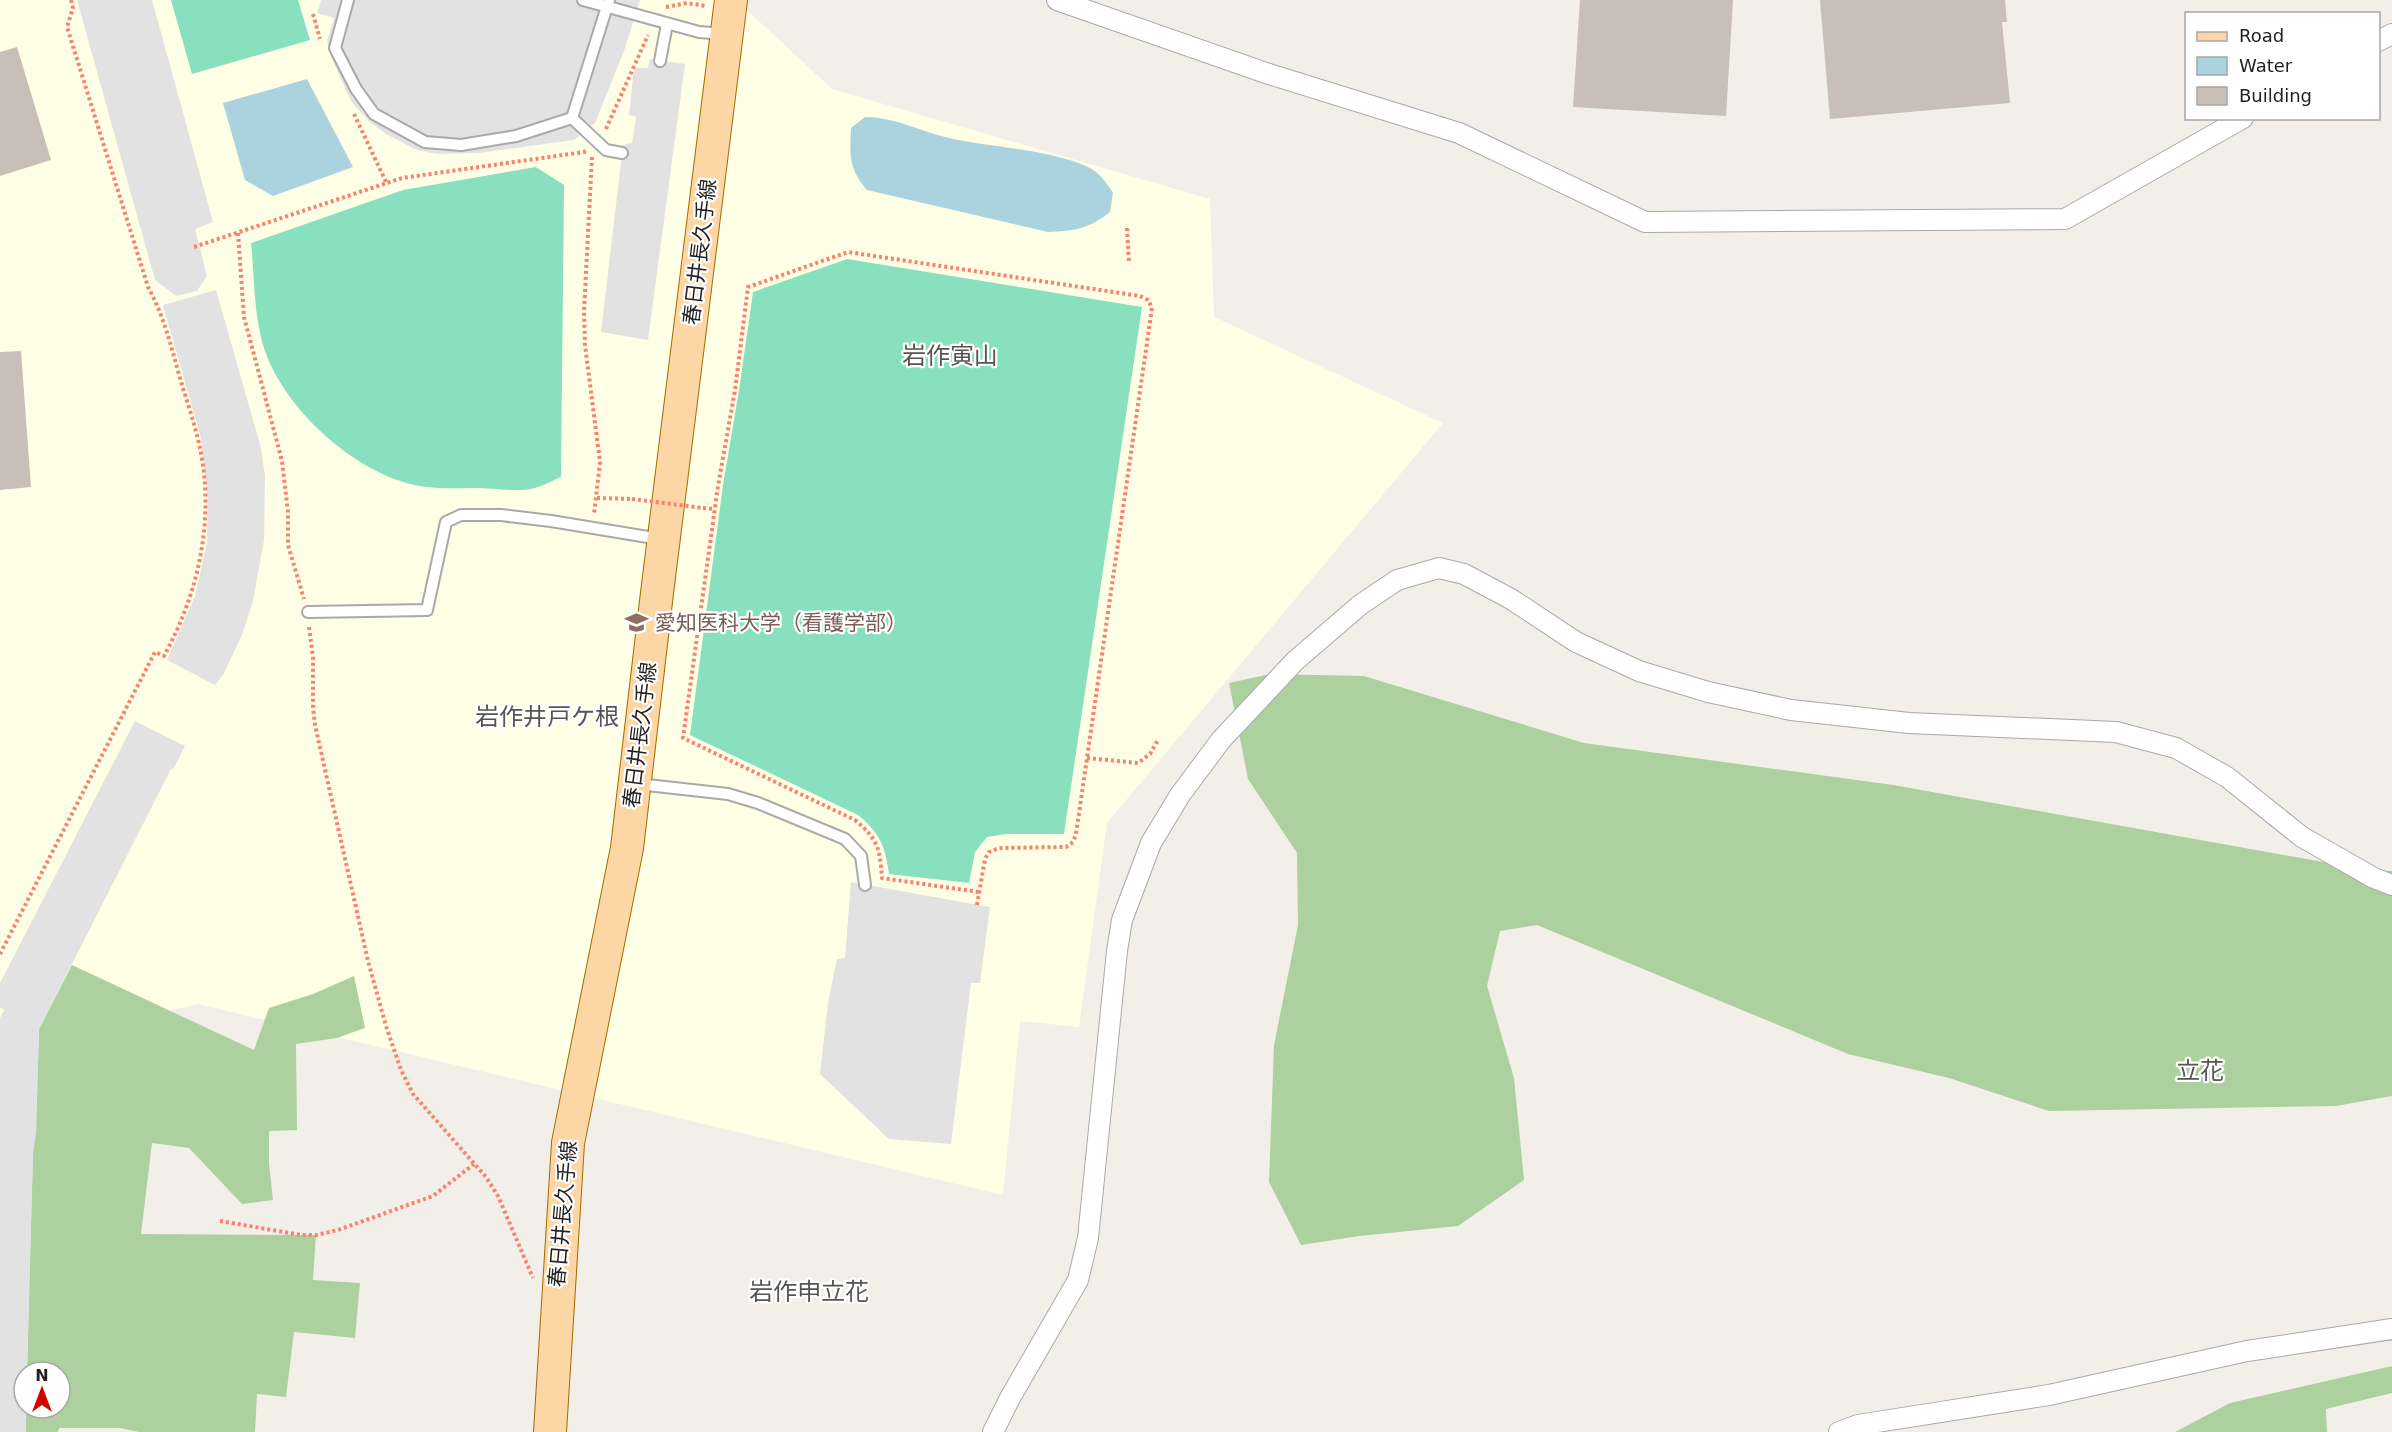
<svg xmlns="http://www.w3.org/2000/svg" width="2392" height="1432" font-family="'DejaVu Sans','Noto Sans JP',sans-serif">
	<style>
		.education { fill: #ffffe5 }
		.forest { fill: #add19e }
		.pitch { fill: #88e0be }
		.parking { fill: #e2e2e2 }
		.water { fill: #aad3df }
		.building { fill: #c7bfb8 }
		.lines { fill: none; stroke-linecap: round; stroke-linejoin: round }
		.lane-casing { stroke: #a9a9a9; stroke-width: 14 }
		.street-casing { stroke: #a9a9a9; stroke-width: 22 }
		.primary-casing { stroke: #a06b00; stroke-width: 34 }
		.path { stroke: #fa8072; stroke-width: 4; stroke-dasharray: 3 3; stroke-linecap: butt }
		.lane { stroke: #fff; stroke-width: 10 }
		.street { stroke: #fff; stroke-width: 20 }
		.primary { stroke: #fcd6a4; stroke-width: 32 }
		.path-bridge { stroke: #fa8072; stroke-width: 4; stroke-dasharray: 3 3; stroke-linecap: butt }
		.labels { text-anchor: middle; dominant-baseline: central; stroke-width: 4.5; stroke-linejoin: round; paint-order: stroke }
		.street-label { font-size: 21px; fill: #222; stroke: #fff }
		.education-label { font-size: 21px; fill: #785e54; stroke: #fff; text-anchor: start }
		.quarter-label { font-size: 24px; fill: #555; stroke: #fff }
	</style>
	<rect width="100%" height="100%" fill="#f2efe9"/>
	<!-- education -->
	<polygon class="education" points="0,0 736,0 832,89 1210,199 1214,317 1443,423 1107,823 1079,1027 1020,1021 1003,1195 198,1004 0,1052"/>
	<!-- forest -->
	<g class="forest">
		<polygon points="1270,674 1364,676 1584,743 1893,785 2368,870 2392,871 2392,1096 2336,1106 2049,1111 1949,1078 1848,1054 1537,925 1500,931 1487,986 1514,1078 1524,1180 1458,1226 1359,1236 1301,1245 1269,1182 1274,1045 1298,925 1297,853 1248,779 1229,683"/>
		<polygon points="72,965 254,1050 269,1008 313,994 354,976 365,1028 337,1038 296,1044 297,1130 269,1131 269,1164 273,1200 242,1204 189,1148 152,1143 141,1234 316,1235 313,1280 360,1283 355,1338 294,1332 286,1397 257,1394 255,1432 139,1432 120,1428 59,1428 58,1432 26,1432 26,1408 60,1408 60,1372 27,1372 33,1152 36,1131 39,1029"/>
		<polygon points="2392,1366 2392,1393 2326,1409 2327,1432 2175,1432 2230,1403"/>
	</g>
	<!-- pitch -->
	<g class="pitch">
		<polygon points="171,0 298,0 310,40 192,74"/>
		<path d="M536 167 564 185 561 477C552 481 541 487 531 489 514 492 494 488 476 488 460 488 442 489 426 487 361 479 286 412 265 351 253 315 255 280 251 243L403 190Z"/>
		<path d="M847 259 1142 307 1064 834H1006L987 837 975 852 969 883 889 874C885 846 880 833 858 815L690 735 723 485 739 390 753 292Z"/>
	</g>
	<!-- parking -->
	<g class="parking">
		<polygon points="77,0 152,0 213,222 195,229 207,276 197,291 176,296 155,280"/>
		<polygon points="321,0 640,0 624,51 595,123 574,140 479,153 437,154 417,150 386,134 370,122 351,101 332,59 327,41 334,18 317,13"/>
		<polygon points="650,59 685,64 648,340 601,332 623,145 632,143 636,117 629,115 634,68 648,68"/>
		<polygon points="216,290 261,448 265,476 264,540 253,601 242,635 223,675 215,685 167,660 195,596 207,542 208,499 201,438 163,305"/>
		<polygon points="135,721 185,746 174,768 171,769 39,1029 36,1131 33,1152 27,1372 24,1372 26,1432 0,1432 0,1018 4,1010 0,1007 0,983"/>
		<polygon points="851,882 990,907 980,983 971,983 951,1144 889,1139 820,1074 828,1003 837,959 845,958"/>
	</g>
	<!-- water -->
	<g class="water">
		<polygon points="307,79 353,167 273,196 245,180 223,103"/>
		<path d="M865 117C893 117 918 130 945 137 990 148 1046 148 1088 167 1099 172 1107 183 1113 193L1110 212C1088 229 1075 231 1048 232L867 190C848 168 850 155 851 128Z"/>
	</g>
	<!-- building -->
	<g class="building">
		<polygon points="1580,0 1733,0 1726,116 1573,107"/>
		<polygon points="1820,0 2005,0 2007,22 2002,22 2010,103 1830,119"/>
		<polygon points="17,47 51,160 0,176 0,52"/>
		<polygon points="21,351 31,487 0,490 0,352"/>
	</g>
	<g class="lines">
		<defs>
			<g id="lane">
				<polyline points="348,0 335,48 356,89 374,114 425,142 461,145 516,136 572,118 609,0"/>
				<polyline points="583,0 699,32 724,34"/>
				<polyline points="660,61 667,24"/>
				<polyline points="572,118 606,150 622,153"/>
				<polyline points="308,612 427,610 446,522 461,515 501,515 551,521 660,539"/>
				<polyline points="638,784 728,794 758,803 845,839 861,856 865,885"/>
			</g>
			<g id="street">
				<polyline points="1057,0 1269,74 1459,133 1645,222 2065,219 2243,118"/>
				<polyline points="2378,41 2392,34"/>
				<polyline points="993,1432 1010,1398 1078,1280 1088,1238 1117,951 1122,920 1151,843 1180,795 1221,740 1295,661 1360,605 1397,580 1439,568 1464,574 1511,599 1576,642 1639,671 1708,692 1791,710 1909,723 2116,732 2176,748 2227,777 2302,837 2374,878 2392,885"/>
				<polyline points="1839,1432 1858,1425 2049,1395 2247,1351 2392,1329"/>
			</g>
			<polyline id="primary" points="550,1432 568,1143 627,848 657,593 731,0"/>
		</defs>
		<!-- lane casing -->
		<use href="#lane" class="lane-casing"/>
		<!-- street casing -->
		<use href="#street" class="street-casing"/>
		<!-- primary casing -->
		<use href="#primary" class="primary-casing"/>
		<!-- path -->
		<g class="path">
			<polyline points="666,7 687,3 706,6"/>
			<polyline points="313,14 320,39"/>
			<polyline points="354,114 387,184"/>
			<polyline points="606,129 648,35"/>
			<polyline points="592,157 584,311 585,345 600,462 594,514"/>
			<polyline points="1127,228 1129,263"/>
			<polyline points="238,233 244,317 282,461 288,512 288,545 304,599"/>
			<polyline points="194,247 402,178 584,152 587,150"/>
			<polyline points="597,498 632,499"/>
			<polyline points="703,508 715,509"/>
			<polyline points="309,627 313,657 313,707 315,725 368,961 386,1026 401,1070 413,1094 486,1177 498,1196 533,1278"/>
			<polyline points="1087,758 1138,763 1150,754 1158,740"/>
			<path d="M977 905 985 859 989 852 999 848 1066 847 1073 842 1076 834 1152 308 1148 300 1140 296 848 252 748 287 735 390 718 486 683 738 855 820C878 839 880 849 882 878L979 892"/>
			<path d="M0 954 155 652 164 656C198 594 214 523 201 453 196 427 187 402 180 378 171 346 164 316 148 287L67 27 73 8 71 0"/>
			<polyline points="220,1221 301,1235 316,1235 338,1230 433,1196 474,1164"/>
		</g>
		<!-- lane -->
		<use href="#lane" class="lane"/>
		<!-- street -->
		<use href="#street" class="street"/>
		<!-- primary -->
		<use href="#primary" class="primary"/>
		<!-- path-bridge -->
		<polyline class="path-bridge" points="632,499 703,508"/>
	</g>
	<!-- icons -->
	<defs>
		<symbol id="university-bare" viewBox="-9 -9 18 18"><path d="M0-5L7-2L0 1L-7-2ZM-4 1L0 2.5L4 1V4Q0 6-4 4Z" fill="#8d6e63" stroke="#fff" stroke-width="2.5" paint-order="stroke"/></symbol>
	</defs>
	<g fill-rule="evenodd">
		<use href="#university-bare" x="620" y="606" width="33" height="33"/>
	</g>
	<g class="labels">
		<!-- street labels -->
		<g class="street-label">
			<text transform="translate(700 252) rotate(-83)">春日井長久手線</text>
			<text transform="translate(640 735) rotate(-83)">春日井長久手線</text>
			<text transform="translate(563 1214) rotate(-85)">春日井長久手線</text>
		</g>
		<!-- education labels -->
		<g class="education-label">
			<text x="655" y="623">愛知医科大学（看護学部）</text>
		</g>
		<!-- quarter labels -->
		<g class="quarter-label">
			<text x="950" y="356">岩作寅山</text>
			<text x="547" y="717">岩作井戸ケ根</text>
			<text x="2200" y="1071">立花</text>
			<text x="809" y="1292">岩作申立花</text>
		</g>
	</g>
	<!-- legend -->
	<rect x="2185" y="12" width="195" height="108" fill="#ffffff" stroke="#a7a7a7" stroke-width="1.5"/>
	<rect x="2197" y="32" width="30" height="9" fill="#fcd6a4" stroke="#a7a7a7" stroke-width="1.5"/>
	<text x="2239" y="42" font-size="18" fill="#222222">Road</text>
	<rect x="2197" y="57" width="30" height="18" fill="#aad3df" stroke="#a7a7a7" stroke-width="1.5"/>
	<text x="2239" y="72" font-size="18" fill="#222222">Water</text>
	<rect x="2197" y="87" width="30" height="18" fill="#c7bfb8" stroke="#a7a7a7" stroke-width="1.5"/>
	<text x="2239" y="102" font-size="18" fill="#222222">Building</text>
	<!-- north arrow -->
	<g transform="translate(42 1390)"><circle r="28" fill="#ffffff" stroke="#a7a7a7" stroke-width="1.5"/>
	<path d="M0-4.5L10 22L0 15L-10 22Z" fill="#d40000"/>
	<text y="-9" font-size="16" font-weight="bold" text-anchor="middle" fill="#222222">N</text>
	</g>
</svg>
